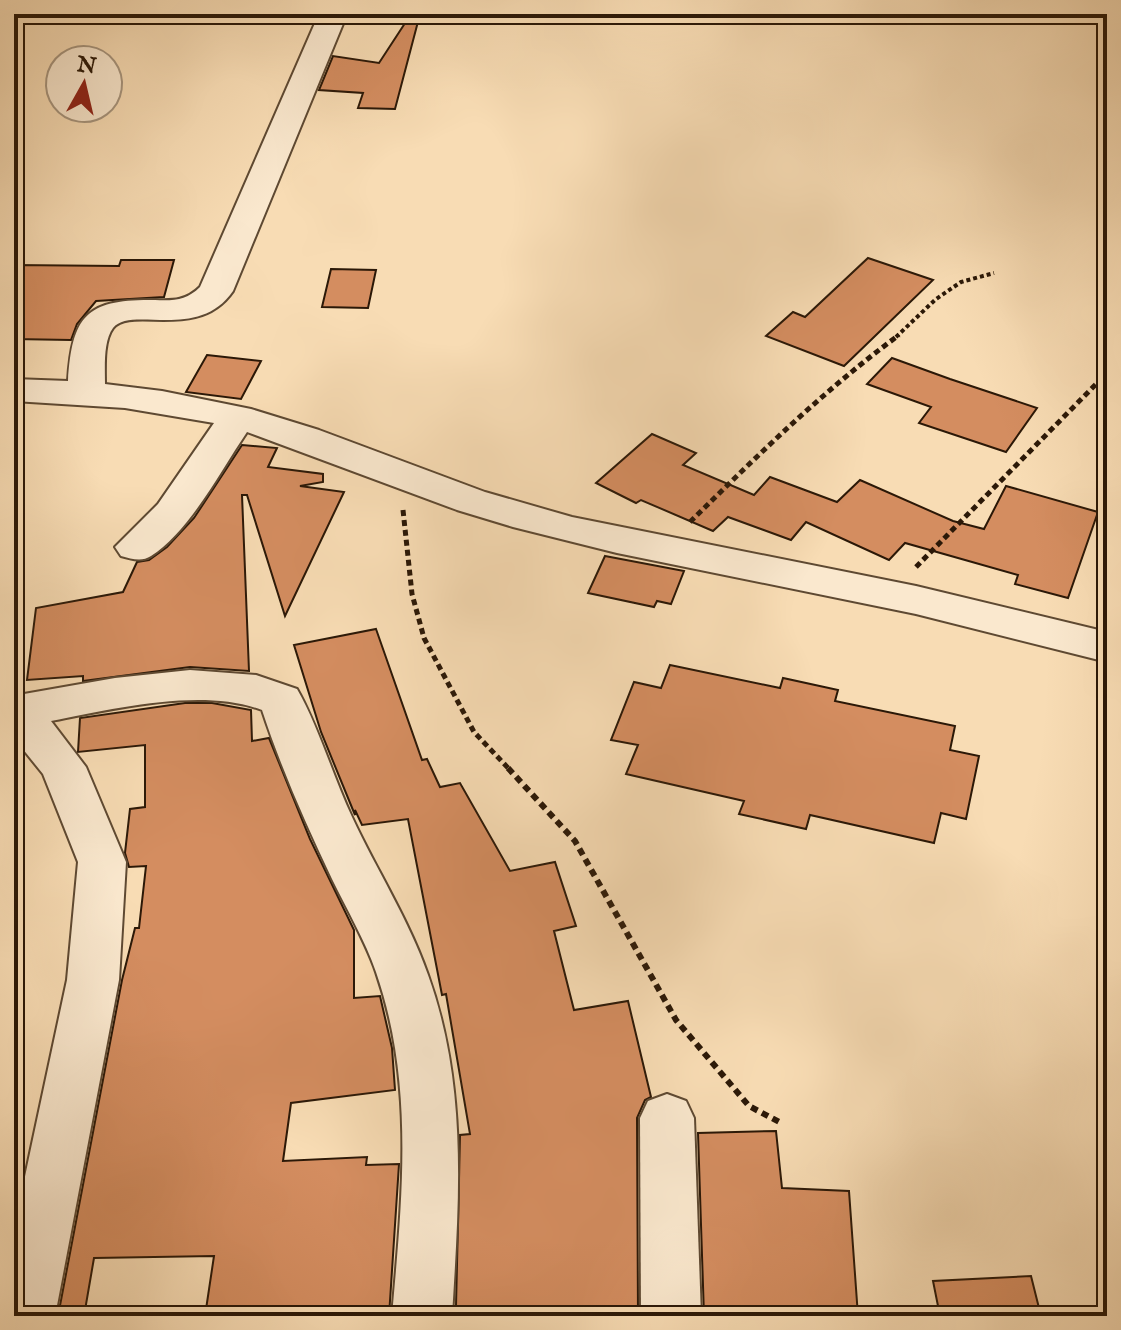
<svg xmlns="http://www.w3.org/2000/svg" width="1121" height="1330" font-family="'IM FELL English',serif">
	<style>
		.building { fill: #d48d60; stroke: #2b1807; stroke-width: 2 }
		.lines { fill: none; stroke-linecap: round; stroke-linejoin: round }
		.street-casing { stroke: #5e4932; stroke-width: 4 }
		.path-far2 { stroke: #2b1807; stroke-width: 4; stroke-dasharray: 4 3; stroke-linecap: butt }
		.path-far1 { stroke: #2b1807; stroke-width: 5; stroke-dasharray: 6 4; stroke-linecap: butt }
		.path { stroke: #2b1807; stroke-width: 6; stroke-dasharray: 7 5; stroke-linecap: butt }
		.street { fill: #fae8ce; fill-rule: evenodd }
	</style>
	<rect width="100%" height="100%" fill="#f8dcb4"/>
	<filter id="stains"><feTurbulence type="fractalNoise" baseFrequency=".0025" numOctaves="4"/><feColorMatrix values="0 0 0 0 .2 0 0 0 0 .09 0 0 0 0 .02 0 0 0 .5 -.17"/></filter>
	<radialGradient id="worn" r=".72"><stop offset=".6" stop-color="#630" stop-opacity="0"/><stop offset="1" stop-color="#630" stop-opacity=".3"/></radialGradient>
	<!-- building -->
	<g class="building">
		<polygon points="411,14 420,14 395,109 358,108 363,93 319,90 333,56 379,63"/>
		<polygon points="868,258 933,280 844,366 766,336 793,312 805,317"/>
		<polygon points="121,260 174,260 164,297 96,301 77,324 71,340 14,339 14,265 119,266"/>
		<polygon points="331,269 376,270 368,308 322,307"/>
		<polygon points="207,355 261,361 241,399 186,392"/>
		<polygon points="892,358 950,379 1037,408 1006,452 919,423 931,407 867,384"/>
		<polygon points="652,434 696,453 683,465 754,495 770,477 837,502 860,480 953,521 984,529 1006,486 1098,512 1068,598 1015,584 1018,575 905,543 889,560 806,522 791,540 728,517 713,531 641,500 636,503 596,483"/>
		<polygon points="242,445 277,448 268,467 323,474 323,482 300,486 344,492 285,616 247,495 242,495 249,671 190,667 83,681 83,676 27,680 36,608 123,592 137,562 149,560 167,547 194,518"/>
		<polygon points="605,556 684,571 671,604 657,601 654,607 588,593"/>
		<polygon points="376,629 422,760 427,759 440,787 460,783 510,871 555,862 576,926 554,931 574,1010 628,1001 651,1097 645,1100 637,1118 638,1316 538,1316 538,1307 456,1306 460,1135 470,1134 446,994 442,995 408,819 362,825 355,810 355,815 321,732 294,645"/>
		<polygon points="670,665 780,688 783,678 838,690 835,701 955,726 950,750 979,756 966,819 941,813 934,843 810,815 806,829 739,814 744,801 626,774 638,745 611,740 634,682 661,688"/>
		<polygon points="185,703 212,703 251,710 252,741 269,738 310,839 354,930 354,998 380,996 392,1048 395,1090 291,1103 283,1161 367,1157 366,1165 399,1164 389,1316 205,1316 214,1256 94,1258 84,1316 58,1316 122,980 135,928 139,928 146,866 129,867 125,853 130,809 145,807 145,745 78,752 80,718"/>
		<polygon points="776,1131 782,1188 849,1191 858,1316 704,1316 698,1133"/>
		<polygon points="1031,1276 1041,1316 940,1316 933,1281"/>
	</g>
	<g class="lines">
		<defs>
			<g id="street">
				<path d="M319 14H347L233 291C198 342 131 305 113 328 103 341 105 368 105 384L162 391 251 409 319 430 485 492 572 517 916 586 1107 632V662L916 614 617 553 513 527 457 510 247 432C221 470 190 531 151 556 142 562 132 559 121 556L115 547 158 504 214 423 125 408 14 401V379L68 381C72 314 88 299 155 300 174 301 187 300 200 287Z"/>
				<path d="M190 670 256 675 297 689C318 725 333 777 352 817 376 869 409 920 428 975 468 1086 459 1200 452 1316H392C402 1200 415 1084 376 972 365 940 347 910 332 879 306 824 281 768 262 710 202 687 113 709 51 721L86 767 126 862 119 980 55 1316H14V1228L67 980 78 862 43 774 14 738V691L24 694 115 678Z"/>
				<polygon points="667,1094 686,1101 694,1118 701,1316 641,1316 640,1118 648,1101"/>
			</g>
		</defs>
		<!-- street casing -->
		<use href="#street" class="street-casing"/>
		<!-- path-far2 -->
		<polyline class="path-far2" points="896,337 936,299 961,282 994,273"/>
		<!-- path-far1 -->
		<g class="path-far1">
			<polyline points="403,510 412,594 424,638 474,732 510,770"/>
			<path d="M690 522C757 456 824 390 899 335"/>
			<polyline points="916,567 1107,373"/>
		</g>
		<!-- path -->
		<polyline class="path" points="508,768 575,841 676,1020 749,1106 783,1124"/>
		<!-- street -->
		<use href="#street" class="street"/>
	</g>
	<!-- margin -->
	<rect width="1121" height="1330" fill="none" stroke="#f8dcb4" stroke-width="48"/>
	<rect x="16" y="16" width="1089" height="1298" fill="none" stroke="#2b1807" stroke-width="4"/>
	<rect x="24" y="24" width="1073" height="1282" fill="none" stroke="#2b1807" stroke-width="2"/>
	<!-- north arrow -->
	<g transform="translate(84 84) rotate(8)"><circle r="38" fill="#fae8ce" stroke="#a7957e" stroke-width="2"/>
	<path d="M0-6L14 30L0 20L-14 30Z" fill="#8f2418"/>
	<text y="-12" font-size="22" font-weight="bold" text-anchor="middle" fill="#2b1807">N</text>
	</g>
	<rect width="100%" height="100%" filter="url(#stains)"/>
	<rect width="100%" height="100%" fill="url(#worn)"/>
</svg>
